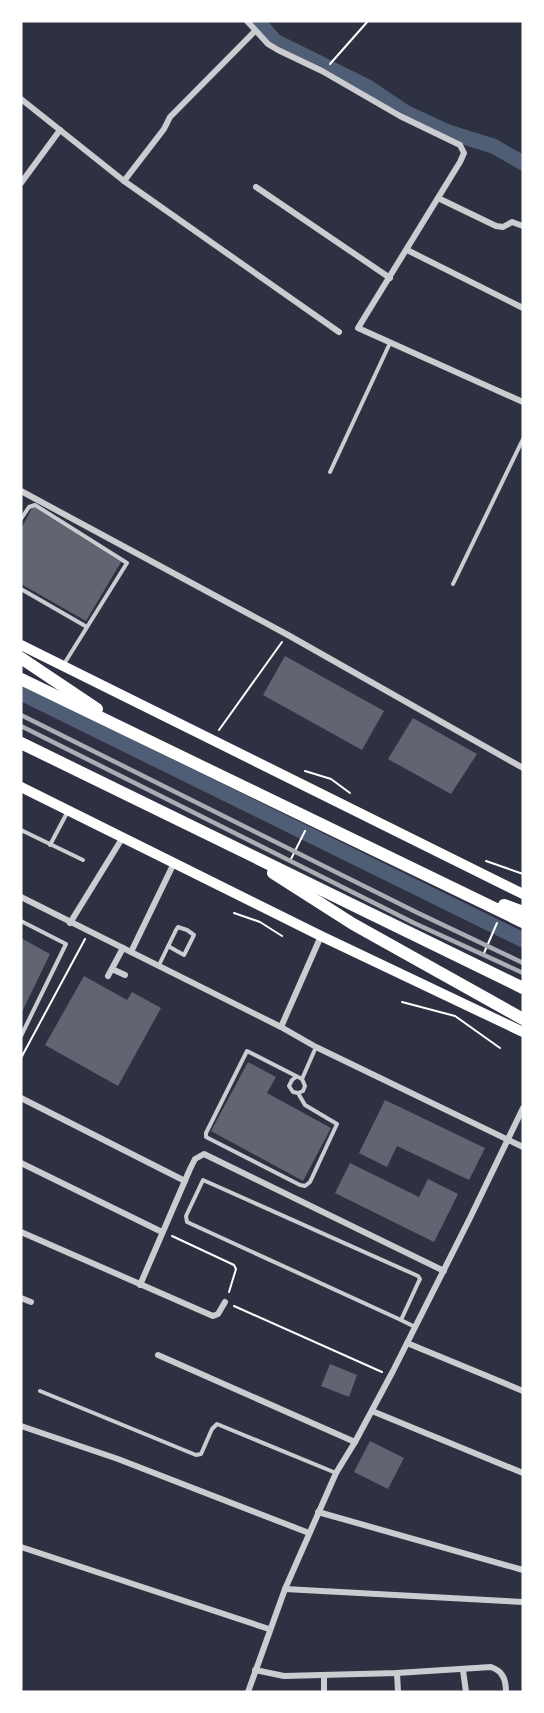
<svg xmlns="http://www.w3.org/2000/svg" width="544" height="1713" font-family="'Public Sans',sans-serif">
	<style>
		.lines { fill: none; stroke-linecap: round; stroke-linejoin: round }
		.canal { stroke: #4f5d75; stroke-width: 15 }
		.building { fill: #626471 }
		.path { stroke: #fff; stroke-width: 2 }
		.service { stroke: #caccd0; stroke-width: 4 }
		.minor { stroke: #caccd0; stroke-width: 6 }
		.secondary { stroke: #fff; stroke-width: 10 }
		.primary { stroke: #fff; stroke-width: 12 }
		.rail { stroke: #abadb3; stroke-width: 4.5 }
	</style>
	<rect width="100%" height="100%" fill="#2d3142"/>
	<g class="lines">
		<!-- canal -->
		<g class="canal">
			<polyline points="258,21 275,41 368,87 405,112 448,132 493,146 523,163"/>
			<polyline points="21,693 523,940"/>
		</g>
	</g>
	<!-- building -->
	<g class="building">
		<polygon points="33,506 121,562 86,621 21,584 21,529"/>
		<polygon points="285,656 384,711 362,750 263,695"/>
		<polygon points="413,718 477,754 451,794 388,759"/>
		<polygon points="21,938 50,954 21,1014"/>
		<polygon points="84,976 127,1000 132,992 161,1008 118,1086 45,1045"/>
		<polygon points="248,1062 276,1077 267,1093 331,1128 303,1181 211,1131"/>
		<polygon points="385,1100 485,1148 469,1180 397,1146 387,1167 359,1153"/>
		<polygon points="350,1163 419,1197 428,1179 458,1194 434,1242 335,1193"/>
		<polygon points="330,1364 357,1375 349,1397 321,1386"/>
		<polygon points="370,1441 404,1458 388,1489 354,1472"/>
	</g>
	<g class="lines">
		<!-- path -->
		<g class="path">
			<polyline points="330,64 368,21"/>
			<polyline points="219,730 282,642"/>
			<polyline points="305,771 331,779 350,793"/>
			<polyline points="290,861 305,831"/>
			<polyline points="486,861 523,874"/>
			<polyline points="234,913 260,922 282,936"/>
			<polyline points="484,953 497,923"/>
			<polyline points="402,1002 455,1016 500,1048"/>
			<polyline points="21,1058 85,939"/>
			<polyline points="172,1236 234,1265 236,1269 229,1292"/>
			<polyline points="234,1306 382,1372"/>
		</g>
		<!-- service -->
		<g class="service">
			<polyline points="330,472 390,343"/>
			<polyline points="21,519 29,507 35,505 127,563 64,664"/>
			<polyline points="453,584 523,439"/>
			<polyline points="21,589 87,627"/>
			<polyline points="21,830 83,860"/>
			<polyline points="50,845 68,811"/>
			<polyline points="21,921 66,944 21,1036"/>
			<polyline points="159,965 176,930 178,927 187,930 194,935 184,955 168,946"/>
			<polyline points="296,1077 292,1080 289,1086 293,1092 298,1093 303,1091 305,1086 302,1079 247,1051 206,1133 206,1137 300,1185 305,1186 310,1182 337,1124 305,1105 298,1093"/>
			<polyline points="302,1079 316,1047"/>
			<polygon points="203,1180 418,1276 420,1279 418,1283 401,1320 187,1222 186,1216"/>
			<polyline points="401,1320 415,1327"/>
			<polyline points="40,1391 196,1455 201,1454 212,1429 217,1424 336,1473"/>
		</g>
		<!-- minor -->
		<g class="minor">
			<polyline points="247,21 268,44 278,50 322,71 400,116 460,145 464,153 460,162 358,328 523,402"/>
			<polyline points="21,99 124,181 339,332"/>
			<polyline points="124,181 164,129 170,117 255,31"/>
			<polyline points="21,183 60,130"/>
			<polyline points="256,187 390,278"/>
			<polyline points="438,198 496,226 503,227 512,222 523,226"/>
			<polyline points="407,250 523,308"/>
			<polyline points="21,491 288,635 523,768"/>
			<polyline points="21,897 281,1027 316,1047 523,1147"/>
			<polyline points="70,923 123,837"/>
			<polyline points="131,952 174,863"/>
			<polyline points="112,969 125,975"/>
			<polyline points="108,976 123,948"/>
			<polyline points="281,1027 321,936"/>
			<polyline points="21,1098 185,1181"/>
			<polyline points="21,1163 162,1232"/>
			<polyline points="21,1232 213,1316 218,1314 225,1302"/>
			<polyline points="140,1285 190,1169 195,1159 204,1154 444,1271"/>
			<polyline points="21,1298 31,1302"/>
			<polyline points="407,1343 523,1391"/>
			<polyline points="158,1355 355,1442"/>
			<polyline points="372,1411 523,1473"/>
			<polyline points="21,1426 118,1459 309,1533"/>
			<polyline points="318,1512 523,1570"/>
			<polyline points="21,1547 269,1629"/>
			<polyline points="285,1589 523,1602"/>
			<path d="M255 1670 284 1676 397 1673 491 1667C503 1671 506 1680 506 1692"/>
			<polyline points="463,1670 466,1692"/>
			<polyline points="397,1673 398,1692"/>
			<polyline points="248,1692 285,1589 336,1473 355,1442 393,1371 470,1218 523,1108"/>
			<polyline points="324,1692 324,1675"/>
		</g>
		<!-- secondary -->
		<g class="secondary">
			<polyline points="21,645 523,894"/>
			<polyline points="21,787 321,936 523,1032"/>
		</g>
		<!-- primary -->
		<g class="primary">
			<polyline points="21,658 97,709"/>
			<polyline points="21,679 523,922"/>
			<polyline points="21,743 523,988"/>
			<polyline points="273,873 353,924 523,1019"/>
			<polyline points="504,905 523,912"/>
		</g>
		<!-- rail -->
		<g class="rail">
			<polyline points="21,715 418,913 523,963"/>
			<polyline points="21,726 414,923 523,973"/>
		</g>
	</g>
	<!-- border -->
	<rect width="544" height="1713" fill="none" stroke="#ffffff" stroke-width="45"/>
</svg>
